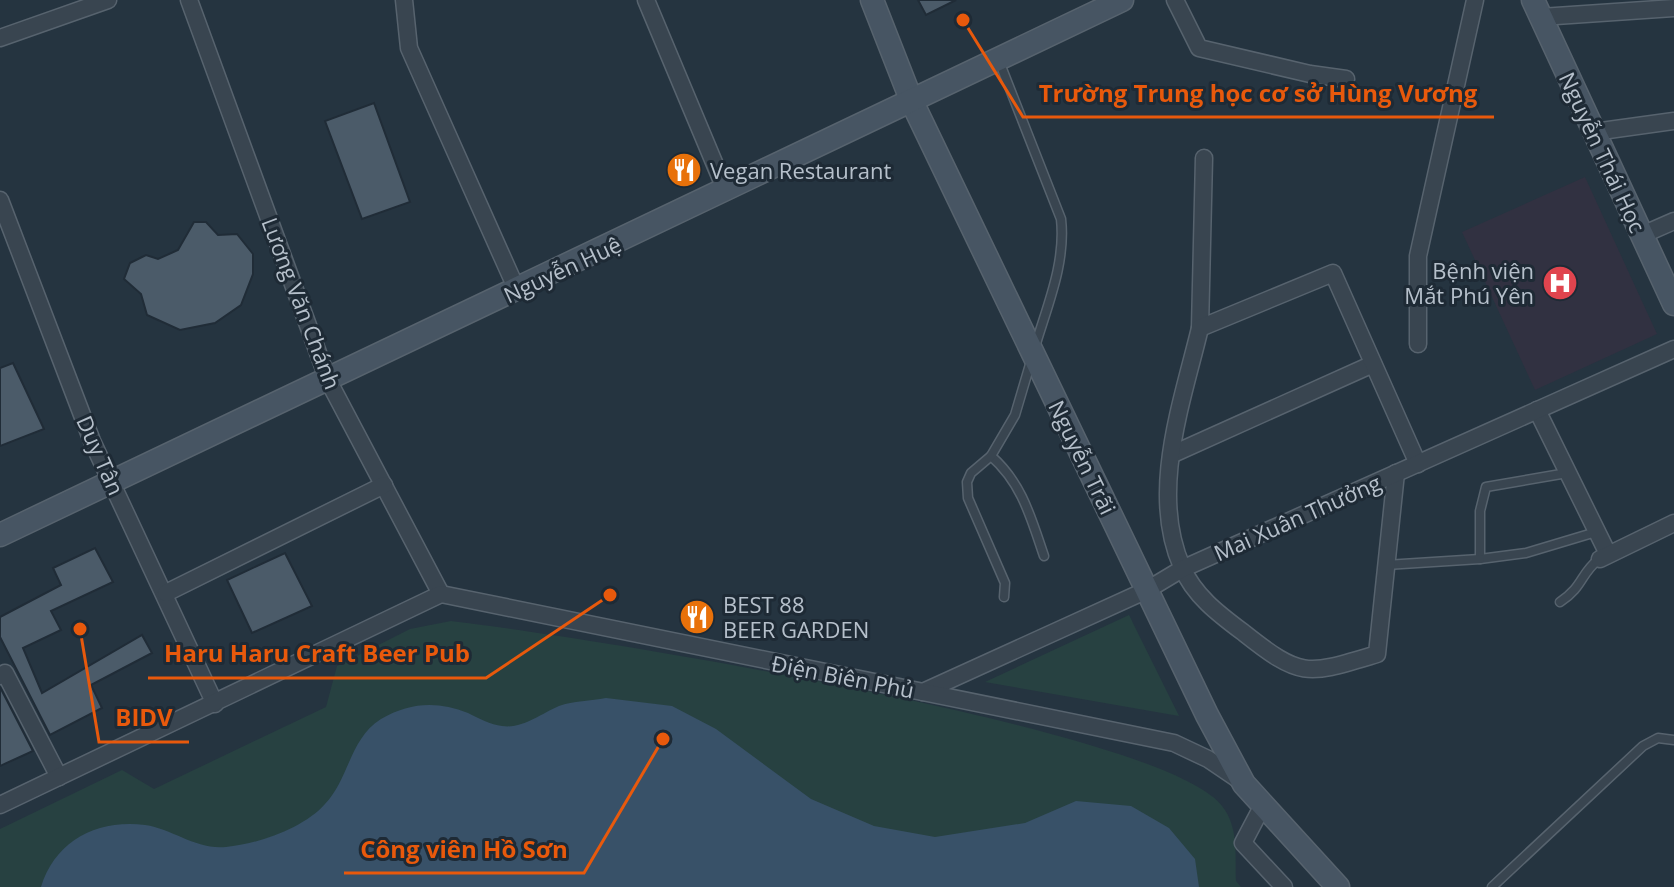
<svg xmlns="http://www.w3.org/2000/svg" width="1674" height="887" font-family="'Open Sans',sans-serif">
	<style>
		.medical { fill: #313141 }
		.green { fill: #274141 }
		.water { fill: #385168 }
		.building { fill: #4b5b69; stroke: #202c37; stroke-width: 2 }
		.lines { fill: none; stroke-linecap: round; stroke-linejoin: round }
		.lane-casing { stroke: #57636e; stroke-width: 11 }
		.street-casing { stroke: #57636e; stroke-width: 19 }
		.secondary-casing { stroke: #57636e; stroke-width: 25 }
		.lane { stroke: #394550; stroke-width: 8 }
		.street { stroke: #394550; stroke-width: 16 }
		.secondary { stroke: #475563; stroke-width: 22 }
		.labels { text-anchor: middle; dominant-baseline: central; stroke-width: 6; stroke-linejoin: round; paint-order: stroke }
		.street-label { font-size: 22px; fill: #b6c0cb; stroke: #1e2a35 }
		.poi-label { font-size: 22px; fill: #b6c0cb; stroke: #1e2a35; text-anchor: start }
		.leader { fill: none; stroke: #e8590c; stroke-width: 3 }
		.callout-dot { fill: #e8590c; stroke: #1e2a35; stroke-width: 3 }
		.callout-label { font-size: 24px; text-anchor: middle; font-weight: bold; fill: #e8590c; stroke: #1e2a35; stroke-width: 6; stroke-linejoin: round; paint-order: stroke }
	</style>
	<rect width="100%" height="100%" fill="#253440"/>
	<!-- medical -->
	<polygon class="medical" points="1585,177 1657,334 1535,390 1462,232"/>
	<!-- green -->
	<g class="green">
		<polygon points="1129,615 1179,716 985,682"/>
		<path d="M451 621C571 635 1164 728 1222 806 1239 827 1235 856 1236 881L1241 887H0V829L122 770 154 789 326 707 337 666 410 629Z"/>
	</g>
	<!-- water -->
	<path class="water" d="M606 698 672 706 716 729 811 799 874 826 935 837 1025 823 1076 801 1131 806 1169 828 1195 859 1199 887H41C55 841 97 819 145 825 173 829 196 850 226 847 258 844 304 828 325 804 349 779 350 738 381 719 410 702 438 701 468 713 478 718 491 725 502 726 523 729 540 714 559 706 573 701 591 701 606 698Z"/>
	<!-- building -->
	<g class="building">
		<polygon points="918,0 956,0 926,15"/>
		<polygon points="374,103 410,202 362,219 325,121"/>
		<polygon points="194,222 206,222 218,235 237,234 253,254 253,274 241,305 215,323 180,330 147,315 141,294 124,279 130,263 146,255 158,259 178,250"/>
		<polygon points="13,363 44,429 0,446 0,368"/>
		<polygon points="95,548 113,582 51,611 61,630 23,648 42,693 142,635 152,653 91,685 102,708 50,735 0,637 0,617 61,585 53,568"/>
		<polygon points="285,553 312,606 252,633 227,580"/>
		<polygon points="0,687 33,751 0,766"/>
	</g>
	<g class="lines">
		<defs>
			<g id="lane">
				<path d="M999 61 1061 219C1066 263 1047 306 1035 347"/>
				<path d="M991 456C1022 483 1031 518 1044 556"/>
				<polyline points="1567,473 1486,487 1480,511 1480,559 1526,553 1596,532"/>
				<polyline points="1386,565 1480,559"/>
				<polyline points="1004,597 1005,583 968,498 967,482 971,473 991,456 1015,415 1031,361"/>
				<path d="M1560 602C1584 586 1580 574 1599 559"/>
				<polyline points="1492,887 1643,746 1658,738 1674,740"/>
			</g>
			<g id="street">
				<polyline points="189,0 328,380 441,594"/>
				<polyline points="404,0 409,48 517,290"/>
				<polyline points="646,0 726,191"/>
				<polyline points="1175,0 1199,48 1310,74 1346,79"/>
				<polyline points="1541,17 1674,8"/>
				<polyline points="0,38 108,0"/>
				<polyline points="1594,132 1674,121"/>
				<polyline points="0,200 92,441 215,704"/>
				<polyline points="1642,235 1674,221"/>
				<polyline points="1200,328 1204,158"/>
				<polyline points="1418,344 1418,256 1475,0"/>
				<polyline points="1537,410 1608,554"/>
				<polyline points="1173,454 1373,364"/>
				<path d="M1396 473 1377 654C1307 675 1302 679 1244 633 1220 615 1194 596 1182 567 1149 493 1182 403 1200 328L1333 273 1418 464"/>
				<polyline points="1600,559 1674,523"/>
				<polyline points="166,593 384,485"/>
				<polyline points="0,676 5,673 59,777"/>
				<polyline points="923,692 1147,590 1182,569 1674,349"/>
				<polyline points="0,805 441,594 1174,743 1208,759 1239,780"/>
				<polyline points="1263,805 1243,843 1284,887"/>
			</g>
			<g id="secondary">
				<polyline points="872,0 912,102 1207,715 1244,784 1338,887"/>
				<polyline points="1533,0 1674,304"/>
				<polyline points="0,535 1122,0"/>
			</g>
		</defs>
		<!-- lane casing -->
		<use href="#lane" class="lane-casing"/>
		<!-- street casing -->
		<use href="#street" class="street-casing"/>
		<!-- secondary casing -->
		<use href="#secondary" class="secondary-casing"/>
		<!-- lane -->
		<use href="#lane" class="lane"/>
		<!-- street -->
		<use href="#street" class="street"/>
		<!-- secondary -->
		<use href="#secondary" class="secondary"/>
	</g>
	<!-- icons -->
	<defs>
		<symbol id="restaurant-disc" viewBox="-11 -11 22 22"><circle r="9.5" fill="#e8710a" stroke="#1e2a35"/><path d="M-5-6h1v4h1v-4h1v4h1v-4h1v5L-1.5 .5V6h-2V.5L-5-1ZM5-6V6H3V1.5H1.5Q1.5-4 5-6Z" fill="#fff"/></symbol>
		<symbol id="hospital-disc" viewBox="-11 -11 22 22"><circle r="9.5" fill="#e0444e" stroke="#1e2a35"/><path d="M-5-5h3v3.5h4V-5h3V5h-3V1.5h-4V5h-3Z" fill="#fff"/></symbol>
	</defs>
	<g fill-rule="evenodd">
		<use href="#restaurant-disc" x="664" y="150" width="40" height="40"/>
		<use href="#hospital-disc" x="1540" y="263" width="40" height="40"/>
		<use href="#restaurant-disc" x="677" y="597" width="40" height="40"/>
	</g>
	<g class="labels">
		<!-- street labels -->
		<g class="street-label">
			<text transform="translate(1603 152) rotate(65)">Nguyễn Thái Học</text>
			<text transform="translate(562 269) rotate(-25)">Nguyễn Huệ</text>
			<text transform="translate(302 303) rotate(69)">Lương Văn Chánh</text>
			<text transform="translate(101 455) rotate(66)">Duy Tân</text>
			<text transform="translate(1083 457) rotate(64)">Nguyễn Trãi</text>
			<text transform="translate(1297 517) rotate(-24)">Mai Xuân Thưởng</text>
			<text transform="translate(843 676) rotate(11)">Điện Biên Phủ</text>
		</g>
		<!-- poi labels -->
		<g class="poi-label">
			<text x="710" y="170">Vegan Restaurant</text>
			<text x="1534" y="270" text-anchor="end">Bệnh viện<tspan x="1534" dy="25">Mắt Phú Yên</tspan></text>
			<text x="723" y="604">BEST 88<tspan x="723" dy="25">BEER GARDEN</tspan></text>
		</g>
	</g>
	<!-- callouts -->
	<path class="leader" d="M963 20L1023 117H1494M610 595L486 678H148M80 629L99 742H189M663 739L584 873H344"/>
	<g class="callout-dot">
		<circle cx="963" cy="20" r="8"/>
		<circle cx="610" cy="595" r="8"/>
		<circle cx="80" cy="629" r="8"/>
		<circle cx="663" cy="739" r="8"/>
	</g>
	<g class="callout-label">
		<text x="1258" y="102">Trường Trung học cơ sở Hùng Vương</text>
		<text x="317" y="662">Haru Haru Craft Beer Pub</text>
		<text x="144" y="726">BIDV</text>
		<text x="464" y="858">Công viên Hồ Sơn</text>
	</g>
</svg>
